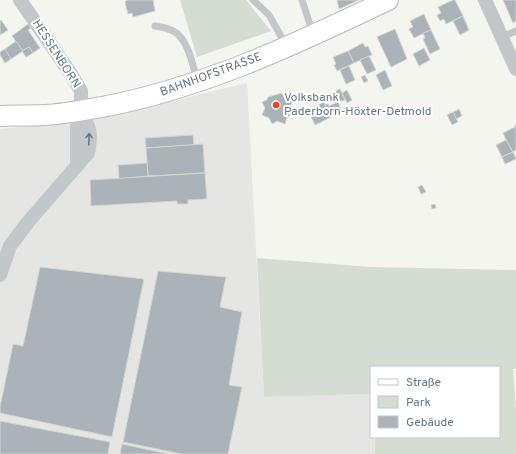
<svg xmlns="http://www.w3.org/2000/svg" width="516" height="454" font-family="Overpass,sans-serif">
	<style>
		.built { fill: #e5e6e4 }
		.green { fill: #d5dcd1 }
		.building { fill: #aab3b8; stroke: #d6d6d3 }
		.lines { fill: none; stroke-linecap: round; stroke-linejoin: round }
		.secondary-casing { stroke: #b3b9bd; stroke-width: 22 }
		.lane { stroke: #c3c7ca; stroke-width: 7 }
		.street { stroke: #c3c7ca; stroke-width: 14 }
		.secondary { stroke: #fff; stroke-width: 20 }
		.oneway { stroke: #667988 }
		.poi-dot { fill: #f04415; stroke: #fff; stroke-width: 1.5 }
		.labels { text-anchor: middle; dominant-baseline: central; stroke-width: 4; stroke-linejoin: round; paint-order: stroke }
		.street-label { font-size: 12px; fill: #617584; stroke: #fff }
		.poi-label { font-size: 12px; fill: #617584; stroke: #fff; text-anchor: start }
	</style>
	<rect width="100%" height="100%" fill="#f5f5f0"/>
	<!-- built -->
	<polygon class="built" points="247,83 264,397 371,394 371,437 375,437 375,454 0,454 0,129 94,120"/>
	<!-- green -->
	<g class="green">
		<polygon points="180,0 246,0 271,31 197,57"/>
		<polygon points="257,258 371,267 516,270 516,369 513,369 516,410 516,454 375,454 375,437 499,437 499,367 371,367 371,394 264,397"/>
	</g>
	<!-- building -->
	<g class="building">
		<polygon points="127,0 153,0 155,11 133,17 132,13 128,14 125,2"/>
		<polygon points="337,0 359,0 339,9"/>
		<polygon points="453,0 455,0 463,16 446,24 444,19 440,21 437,15 441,13 438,7"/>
		<polygon points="503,0 516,0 516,21 513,23"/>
		<polygon points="424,14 431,30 414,38 409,29 413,27 410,21"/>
		<polygon points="463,16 469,30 460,35 453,21"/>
		<polygon points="1,20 8,30 0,35 0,21"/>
		<polygon points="28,24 31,28 28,30 40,48 33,53 29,47 23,51 12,36"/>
		<polygon points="395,29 407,59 391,67 377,37"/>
		<polygon points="431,30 440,49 430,54 423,39 425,38 423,33"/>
		<polygon points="16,41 23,51 11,59 5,49"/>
		<polygon points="363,43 365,47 368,46 372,55 354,63 348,51"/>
		<polygon points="29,47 33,53 26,57 22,51"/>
		<polygon points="424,48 430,60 419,66 413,54"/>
		<polygon points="5,49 11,59 5,63 0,55 0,52"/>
		<polygon points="348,51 354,63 337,71 334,65 336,64 333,57"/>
		<polygon points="369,56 376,70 367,74 360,60"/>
		<polygon points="349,66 355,80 346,84 340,70"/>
		<polygon points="385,70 392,86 383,90 376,75"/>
		<polygon points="365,75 368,81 364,83 361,77"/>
		<polygon points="340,89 345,100 335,103 331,93"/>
		<polygon points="347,90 352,100 347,103 342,93"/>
		<polygon points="282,93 285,99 292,101 290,109 292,114 287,117 285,124 277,121 272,124 269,118 262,115 265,108 262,102 267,100 268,97"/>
		<polygon points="324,102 331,117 315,125 308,110"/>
		<polygon points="338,102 342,111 331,116 325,105 328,104 329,106"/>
		<polygon points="459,109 462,116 456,119 453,112"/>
		<polygon points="453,112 458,122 452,125 447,115"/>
		<polygon points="516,125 516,150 512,152 503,133 515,127 514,126"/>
		<polygon points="193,135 194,145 146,148 145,138"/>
		<polygon points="506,140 513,152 502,157 496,145"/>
		<polygon points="203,144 205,173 148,176 146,148"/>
		<polygon points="513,152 516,159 505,164 502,157"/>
		<polygon points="147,163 148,176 119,179 118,165"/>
		<polygon points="205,173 207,199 188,200 188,204 177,204 177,201 91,206 90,180"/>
		<polygon points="422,185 426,192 421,194 418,187"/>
		<polygon points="435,204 436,208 432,209 431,205"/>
		<polygon points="40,267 144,279 112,437 0,413 0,407 13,344 23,346"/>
		<polygon points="158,271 226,277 220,307 242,312 229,385 242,387 228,454 181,454 123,442"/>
		<polygon points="0,421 110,442 108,454 0,454"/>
		<polygon points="122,444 169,454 120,454"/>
	</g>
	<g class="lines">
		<defs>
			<path id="secondary" d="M0 116C15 115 30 116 45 115 64 114 84 110 102 107 203 88 296 44 388 0"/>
		</defs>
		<!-- secondary casing -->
		<use href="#secondary" class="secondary-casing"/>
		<!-- lane -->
		<g class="lane">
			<polyline points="253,0 269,15 286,45"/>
			<polyline points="302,0 313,34"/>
			<path d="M155 26C161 27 168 28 173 31 188 38 193 66 197 80"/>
			<polyline points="502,37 516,31"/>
		</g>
		<!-- street -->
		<g class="street">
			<polyline points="20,0 71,74 81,91 81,111 77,127 77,165"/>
			<polyline points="485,0 516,69"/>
			<path d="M0 275 10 246 28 222 88 153C92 133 90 128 81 111"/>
		</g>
		<!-- secondary -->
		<use href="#secondary" class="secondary"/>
	</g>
	<!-- one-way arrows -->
	<defs><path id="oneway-shaft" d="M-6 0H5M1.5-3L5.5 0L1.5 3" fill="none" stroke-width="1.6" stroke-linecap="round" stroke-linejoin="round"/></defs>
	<use class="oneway" href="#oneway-shaft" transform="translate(89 139) rotate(-88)"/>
	<!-- markers -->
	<circle class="poi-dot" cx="276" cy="105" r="4"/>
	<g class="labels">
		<!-- street labels -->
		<g class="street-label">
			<text transform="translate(56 54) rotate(57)">HESSENBORN</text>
			<text transform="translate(211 75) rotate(-20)">BAHNHOFSTRASSE</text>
		</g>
		<!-- poi labels -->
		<g class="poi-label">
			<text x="284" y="98">Volksbank<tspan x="284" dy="14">Paderborn-Höxter-Detmold</tspan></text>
		</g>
	</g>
	<!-- legend -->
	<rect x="370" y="366" width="130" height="72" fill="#ffffff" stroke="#c0c8ce"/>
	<rect x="378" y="379" width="20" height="6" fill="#ffffff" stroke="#c0c8ce"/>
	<text x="406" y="386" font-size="12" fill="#617584">Straße</text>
	<rect x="378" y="396" width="20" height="12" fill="#d5dcd1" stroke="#c0c8ce"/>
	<text x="406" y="406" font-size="12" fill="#617584">Park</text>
	<rect x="378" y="416" width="20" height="12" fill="#aab3b8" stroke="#c0c8ce"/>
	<text x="406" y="426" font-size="12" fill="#617584">Gebäude</text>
</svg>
